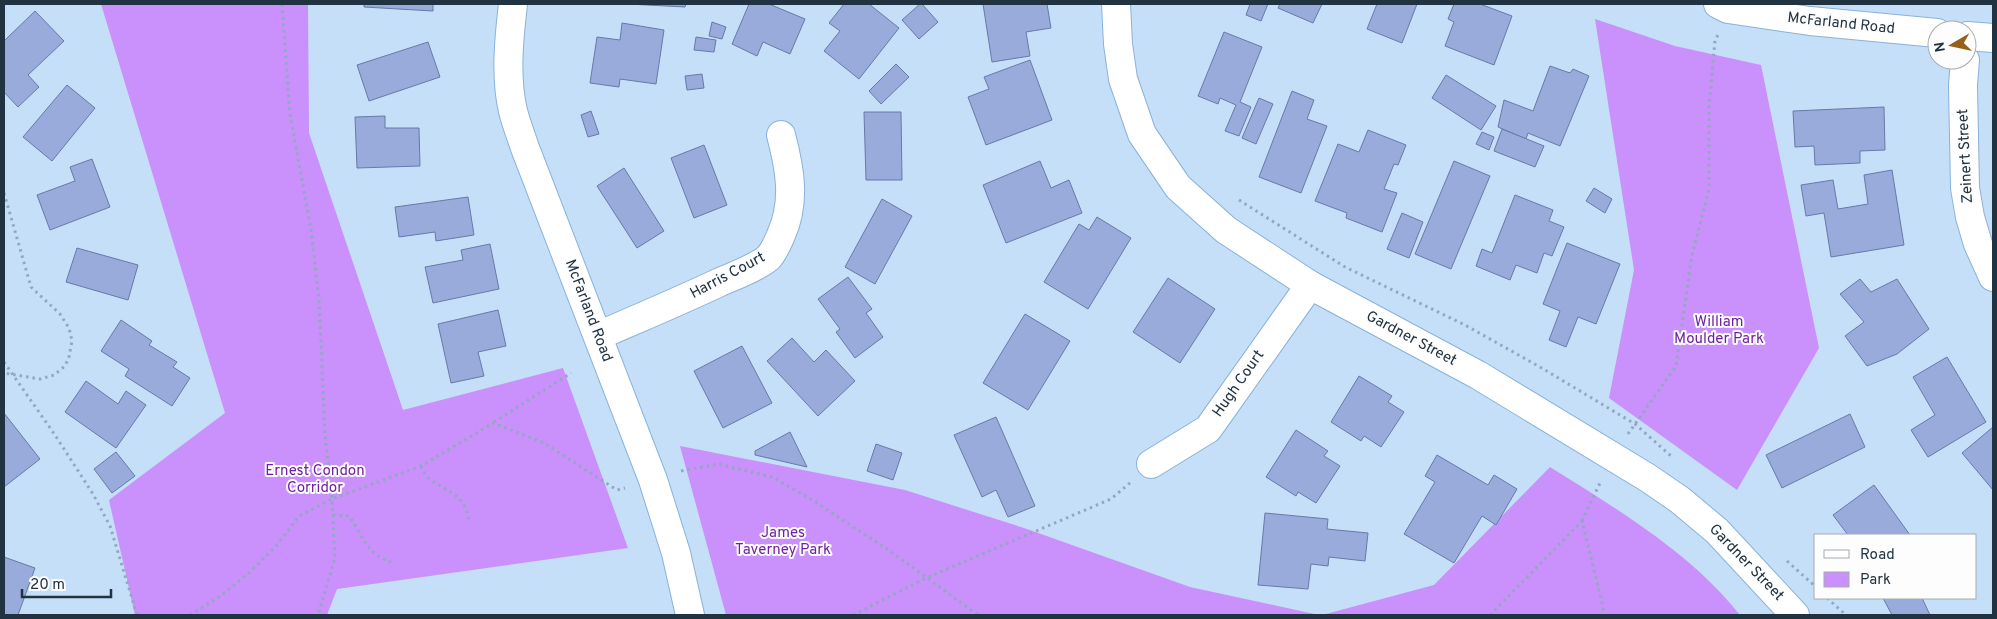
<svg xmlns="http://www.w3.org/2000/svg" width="1997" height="619" font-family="Overpass,sans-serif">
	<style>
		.green { fill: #ca90fb }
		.building { fill: #99abdb; stroke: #6879a7 }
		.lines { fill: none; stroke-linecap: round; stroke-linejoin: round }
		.minor-casing { stroke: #89b2da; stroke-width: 30 }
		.tertiary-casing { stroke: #89b2da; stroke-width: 30 }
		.path { stroke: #92a8be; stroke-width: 3; stroke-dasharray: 2.5 4; stroke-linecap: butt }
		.minor { stroke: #fff; stroke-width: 28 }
		.tertiary { stroke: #fff; stroke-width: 28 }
		.labels { text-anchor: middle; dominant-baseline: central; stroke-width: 4; stroke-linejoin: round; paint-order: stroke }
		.street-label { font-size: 15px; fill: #213241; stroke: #fdfdfd }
		.park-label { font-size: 15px; fill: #7020a1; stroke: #fdfdfd }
	</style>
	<rect width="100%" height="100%" fill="#c6dff8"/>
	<!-- green -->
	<g class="green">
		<polygon points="101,4 308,4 309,133 403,410 563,368 628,548 337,589 327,615 135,615 109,500 225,413"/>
		<polygon points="1595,19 1675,46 1761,65 1819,348 1737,490 1609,398 1634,270"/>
		<polygon points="680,446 905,490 1027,529 1190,587 1319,615 726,615"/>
		<path d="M1550 467C1617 509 1691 553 1740 615H1322L1434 585Z"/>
	</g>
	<!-- building -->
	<g class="building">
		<polygon points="364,4 433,4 433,11 364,7"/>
		<polygon points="628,4 686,4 685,7"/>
		<polygon points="749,4 769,4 805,19 790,54 763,42 757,56 732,44"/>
		<polygon points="844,4 869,4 899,28 859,79 824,51 840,31 829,23"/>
		<polygon points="920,4 922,4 938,22 919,39 902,20"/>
		<polygon points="983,4 1047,4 1051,28 1026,32 1030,56 992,62"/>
		<polygon points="1250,4 1268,4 1261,21 1246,15"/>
		<polygon points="1280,4 1322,4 1313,23 1278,8"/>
		<polygon points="1377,4 1417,4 1402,43 1367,29"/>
		<polygon points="1454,4 1480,4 1512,16 1494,65 1445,46 1454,22 1448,19"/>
		<polygon points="35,11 64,41 28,75 39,87 18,107 4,92 4,41"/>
		<polygon points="712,22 726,27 722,39 709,36"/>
		<polygon points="622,23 664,30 656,84 620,79 619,87 590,83 597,37 620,40"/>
		<polygon points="1224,32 1262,47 1240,102 1251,107 1239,136 1225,131 1236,105 1220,98 1218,104 1198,96"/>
		<polygon points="696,37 716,40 714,52 694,50"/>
		<polygon points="428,42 440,77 369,101 357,65"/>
		<polygon points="1030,60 1052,120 986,145 968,97 989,89 984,77"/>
		<polygon points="896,64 909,77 881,104 869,91"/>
		<polygon points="1550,66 1570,73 1573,69 1589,76 1560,146 1528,133 1526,139 1498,127 1504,100 1533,111"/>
		<polygon points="702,74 704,88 687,90 685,76"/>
		<polygon points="1446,75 1496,106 1481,130 1432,98"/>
		<polygon points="67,85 95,108 52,161 23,137"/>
		<polygon points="1292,91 1314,100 1307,119 1327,126 1301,193 1259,177"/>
		<polygon points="1259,98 1273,104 1256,144 1242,138"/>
		<polygon points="1884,107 1885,150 1860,151 1860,163 1815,165 1814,146 1795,147 1793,111"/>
		<polygon points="591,111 599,134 588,137 581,115"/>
		<polygon points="864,112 901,112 902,180 866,180"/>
		<polygon points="385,116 385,128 419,128 420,166 357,168 355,117"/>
		<polygon points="1502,129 1544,146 1535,167 1494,151"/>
		<polygon points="1368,130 1406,145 1398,165 1394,164 1384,189 1397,193 1382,232 1346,218 1347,213 1315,201 1338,144 1359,152"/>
		<polygon points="1482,132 1494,137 1489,150 1476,144"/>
		<polygon points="704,145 727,205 694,218 671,158"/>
		<polygon points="92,159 110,207 50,230 37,195 75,181 70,167"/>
		<polygon points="1040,161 1051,188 1069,180 1082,213 1006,243 983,185"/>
		<polygon points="1454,161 1490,176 1451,269 1415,254"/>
		<polygon points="624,168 664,231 637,248 597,186"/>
		<polygon points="1892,170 1904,245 1831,257 1824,213 1806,216 1801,185 1833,180 1838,209 1868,204 1864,175"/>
		<polygon points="1594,188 1612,199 1605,213 1586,201"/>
		<polygon points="1515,195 1553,210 1549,221 1564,227 1552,256 1544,253 1537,273 1516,265 1510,280 1476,266 1482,249 1492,253"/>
		<polygon points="468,197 474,235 436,241 435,232 399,237 395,207"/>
		<polygon points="882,199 912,216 875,284 845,267"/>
		<polygon points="1402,213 1423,222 1409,258 1387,249"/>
		<polygon points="1097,217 1131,238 1088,309 1044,282 1079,224 1089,230"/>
		<polygon points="1567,243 1620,264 1596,324 1578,317 1566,347 1549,340 1560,311 1543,304"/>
		<polygon points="490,244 499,289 433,303 425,267 463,260 461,250"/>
		<polygon points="77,248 138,265 128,300 66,282"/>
		<polygon points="848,277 872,309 866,313 883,337 855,358 836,332 840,329 818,299"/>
		<polygon points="1168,278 1215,309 1180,363 1133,332"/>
		<polygon points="1860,279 1871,292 1897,279 1929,329 1897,354 1867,366 1845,336 1864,322 1840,294"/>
		<polygon points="498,310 506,346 478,352 484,376 451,383 438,324"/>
		<polygon points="1025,314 1070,341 1028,410 983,383"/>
		<polygon points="121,320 152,341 149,345 177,362 173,367 190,378 172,406 125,376 129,369 101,351"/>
		<polygon points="792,338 814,362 826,350 855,381 818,416 767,361"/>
		<polygon points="742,346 772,403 723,428 694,371"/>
		<polygon points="1947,357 1986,422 1928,457 1911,430 1935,415 1913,377"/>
		<polygon points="1359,376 1392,396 1388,402 1404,412 1381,447 1364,436 1361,441 1331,422"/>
		<polygon points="86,381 118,404 126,391 146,405 116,448 65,412"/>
		<polygon points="4,413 40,459 4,487"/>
		<polygon points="1850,414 1865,447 1782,488 1766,455"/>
		<polygon points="996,417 1035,506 1008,517 996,490 982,497 954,435"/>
		<polygon points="1993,427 1993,490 1962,453"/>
		<polygon points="1296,430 1328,451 1324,456 1340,466 1316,503 1298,492 1296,496 1266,477"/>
		<polygon points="790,432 807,467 755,455 755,451"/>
		<polygon points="876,444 902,453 893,480 867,471"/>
		<polygon points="116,452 135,476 112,493 94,469"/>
		<polygon points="1437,455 1488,485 1494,475 1517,489 1496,525 1482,516 1454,563 1404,534 1435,482 1425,476"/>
		<polygon points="1874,485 1910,535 1848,535 1833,515"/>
		<polygon points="1265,513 1328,519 1327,529 1368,533 1365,561 1329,557 1328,566 1311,564 1308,589 1258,585"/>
		<polygon points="4,557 35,568 18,615 4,615"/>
		<polygon points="1883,598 1922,598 1930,615 1892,615"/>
	</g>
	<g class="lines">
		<defs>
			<g id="minor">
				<polyline points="1116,4 1118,44 1123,79 1142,134 1178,187 1226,230 1310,285 1478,375 1648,478 1680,500 1717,531 1795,615"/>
				<polyline points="1965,60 1963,85 1965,188 1970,217 1978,244 1993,277"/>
				<path d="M598 336C639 318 680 301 720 282 734 276 756 268 768 258 774 252 778 242 781 235 796 202 790 169 781 135"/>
				<polyline points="1151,464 1208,429 1310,285"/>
			</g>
			<g id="tertiary">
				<path d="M513 4C509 38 505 77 513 111 516 123 521 136 525 148L653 480 676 553 690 615"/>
				<polyline points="1718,4 1728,9 1810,21 1937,33"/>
				<polyline points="1967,36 1993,38"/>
			</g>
		</defs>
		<!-- minor casing -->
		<use href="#minor" class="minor-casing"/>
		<!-- tertiary casing -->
		<use href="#tertiary" class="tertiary-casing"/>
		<!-- path -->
		<g class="path">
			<polyline points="282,4 290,114 311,230 319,299 325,435 332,499 421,466 493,423 544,443 617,490 625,488"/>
			<polyline points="4,193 31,287 60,314 69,328 72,341 69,357 65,366 54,375 40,379 4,373"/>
			<polyline points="1239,200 1345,267 1465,325 1540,367 1635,424 1671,456"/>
			<polyline points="4,362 55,435 93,494 110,526 137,615"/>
			<polyline points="494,422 571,373"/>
			<polyline points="1628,434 1676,366 1692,255 1709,189 1709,108 1715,40 1718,35"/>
			<path d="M421 466C428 486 451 487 462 502 466 508 468 515 469 521"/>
			<polyline points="681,471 718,464 772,477 814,501 890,551 978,615"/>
			<path d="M333 515 349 516C365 538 366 555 394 563"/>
			<polyline points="1582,521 1600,483"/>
			<polyline points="1787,561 1816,587"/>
			<polyline points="1827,598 1846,615"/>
			<polyline points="190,615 219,597 249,573 277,545 299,516 332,499 335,558 318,615"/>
			<polyline points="853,615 926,578 1111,499 1131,482"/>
			<polyline points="1490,615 1582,521 1605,615"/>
		</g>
		<!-- minor -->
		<use href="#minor" class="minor"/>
		<!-- tertiary -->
		<use href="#tertiary" class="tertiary"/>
	</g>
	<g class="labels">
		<!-- street labels -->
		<g class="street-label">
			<text transform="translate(1841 24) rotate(6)">McFarland Road</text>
			<text transform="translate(1966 156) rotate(-93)">Zeinert Street</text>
			<text transform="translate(728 276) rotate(-28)">Harris Court</text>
			<text transform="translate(588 311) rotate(69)">McFarland Road</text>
			<text transform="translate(1411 339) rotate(28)">Gardner Street</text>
			<text transform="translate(1239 384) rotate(-55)">Hugh Court</text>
			<text transform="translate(1746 563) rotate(46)">Gardner Street</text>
		</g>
		<!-- park labels -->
		<g class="park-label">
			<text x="1719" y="322">William<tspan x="1719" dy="17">Moulder Park</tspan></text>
			<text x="315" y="471">Ernest Condon<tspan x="315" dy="17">Corridor</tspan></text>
			<text x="783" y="533">James<tspan x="783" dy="17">Taverney Park</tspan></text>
		</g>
	</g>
	<!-- border -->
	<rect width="1997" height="619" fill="none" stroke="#213241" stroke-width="10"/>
	<!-- legend -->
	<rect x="1814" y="534" width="162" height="65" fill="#fdfdfd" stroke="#a5acb2"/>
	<rect x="1824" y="550" width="25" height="8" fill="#ffffff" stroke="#a5acb2"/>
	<text x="1860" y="559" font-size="15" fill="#213241">Road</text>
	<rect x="1824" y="572" width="25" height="15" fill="#ca90fb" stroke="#a5acb2"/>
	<text x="1860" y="584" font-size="15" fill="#213241">Park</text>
	<!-- north arrow -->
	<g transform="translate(1952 45) rotate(261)"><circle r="24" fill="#fdfdfd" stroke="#a5acb2"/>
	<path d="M0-4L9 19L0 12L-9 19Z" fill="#966018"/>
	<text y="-8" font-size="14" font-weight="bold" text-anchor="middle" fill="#213241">N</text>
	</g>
	<!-- scale -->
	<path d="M22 589v8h89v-8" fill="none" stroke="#213241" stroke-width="2.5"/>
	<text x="30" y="589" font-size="15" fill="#213241" stroke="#fdfdfd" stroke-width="4" paint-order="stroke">20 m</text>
</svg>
